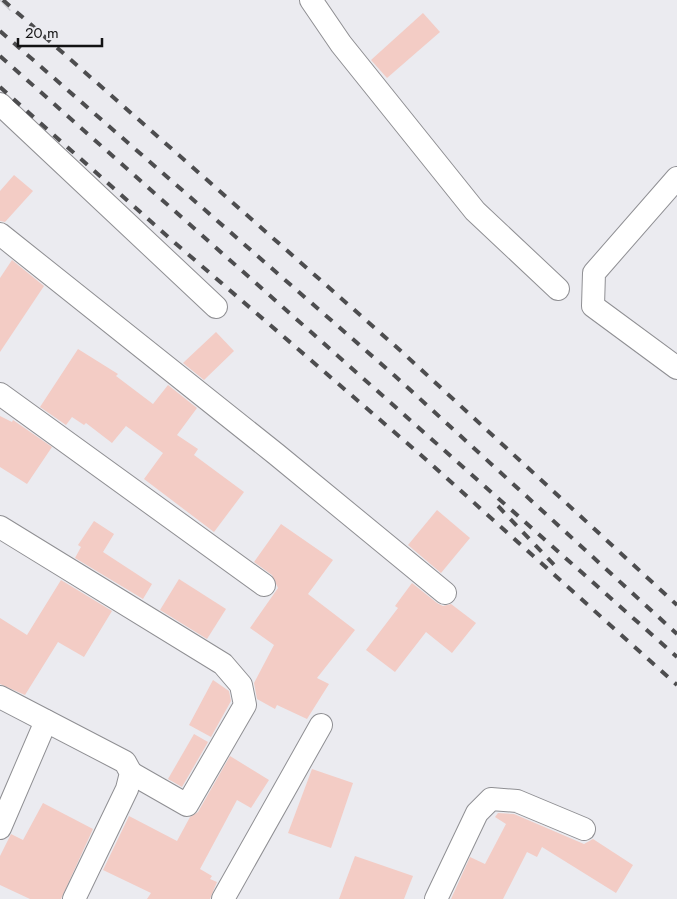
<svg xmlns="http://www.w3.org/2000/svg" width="677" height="899" font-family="Jost,sans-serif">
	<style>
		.building { fill: #f3ccc5 }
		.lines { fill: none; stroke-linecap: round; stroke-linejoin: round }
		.tertiary-tunnel { stroke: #cacacf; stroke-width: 28; stroke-dasharray: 28 14; stroke-linecap: butt }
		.minor-casing { stroke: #8f8f93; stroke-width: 24 }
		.minor { stroke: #fff; stroke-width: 22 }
		.rail { stroke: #4d4d4f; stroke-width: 4; stroke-dasharray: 9 9; stroke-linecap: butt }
	</style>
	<rect width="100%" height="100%" fill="#ebebf0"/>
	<!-- building -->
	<g class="building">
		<polygon points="423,13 440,32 387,78 371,60"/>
		<polygon points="14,175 33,191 5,222 0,221 0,191"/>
		<polygon points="12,260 44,286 0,352 0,278"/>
		<polygon points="216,332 234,351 204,380 183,363"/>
		<polygon points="78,349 118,374 116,376 153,404 168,385 197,408 177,435 198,449 194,455 244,492 214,532 144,479 163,453 126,426 112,443 86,423 84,425 72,417 66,425 40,407"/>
		<polygon points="0,416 12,422 13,420 52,447 27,484 0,467"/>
		<polygon points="437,510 470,538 441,573 408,545"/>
		<polygon points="94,521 114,534 103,552 152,584 143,599 75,558 81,547 78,545"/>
		<polygon points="281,524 333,560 308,594 355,630 317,678 329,684 307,719 277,705 275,709 257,699 254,683 274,645 250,628 278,588 272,575 254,562"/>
		<polygon points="179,579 226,609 207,639 160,610"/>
		<polygon points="61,580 112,611 84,657 58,642 25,695 0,684 0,618 27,635"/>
		<polygon points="412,583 437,603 443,606 451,604 476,623 452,653 426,632 395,672 366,650 398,608 395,606"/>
		<polygon points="213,680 229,691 231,701 211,737 189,725"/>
		<polygon points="194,734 208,742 182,787 168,779"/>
		<polygon points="230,756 269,780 251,808 237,800 200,869 212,876 210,879 217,882 210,899 147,899 151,893 103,870 129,816 177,841 190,817 198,812"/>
		<polygon points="312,769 353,783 331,848 288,833"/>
		<polygon points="43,803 93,829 61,899 30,899 0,885 0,856 11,834 23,840"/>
		<polygon points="498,813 514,814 584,844 593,839 633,865 616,893 542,847 537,857 527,852 503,899 451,899 470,857 485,864 506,824 495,817"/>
		<polygon points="355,856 413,876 404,899 339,899"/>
	</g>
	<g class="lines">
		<!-- tertiary-tunnel -->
		<polyline class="tertiary-tunnel" points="0,1 1,0"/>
		<defs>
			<g id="minor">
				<polyline points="311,0 341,44 475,211 558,289"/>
				<polyline points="0,104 216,307"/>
				<polyline points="677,178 594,273 593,306 677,368"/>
				<polyline points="0,234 276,454 445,593"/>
				<polyline points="0,394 264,585"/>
				<polyline points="0,527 223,664 241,685 245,705 187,805 131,773"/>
				<polyline points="0,697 125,762 131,773 127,789 74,899"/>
				<polyline points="0,828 46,721"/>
				<polyline points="223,899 321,725"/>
				<polyline points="436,899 477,813 491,799 517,801 584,829"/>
			</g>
		</defs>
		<!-- minor casing -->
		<use href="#minor" class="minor-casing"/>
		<!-- minor -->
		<use href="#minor" class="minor"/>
		<!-- rail -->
		<g class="rail">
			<polyline points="3,0 402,352 677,605"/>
			<polyline points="0,31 395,376 677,634"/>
			<polyline points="0,56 677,657"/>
			<polyline points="0,87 175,243 422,456 677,685"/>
			<polyline points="498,506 560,571"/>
		</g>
	</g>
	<!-- scale -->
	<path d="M18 38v8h84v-8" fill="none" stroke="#121213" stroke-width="2.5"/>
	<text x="25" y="38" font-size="15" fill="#121213" stroke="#ebebf0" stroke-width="4" paint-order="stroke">20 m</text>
</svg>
